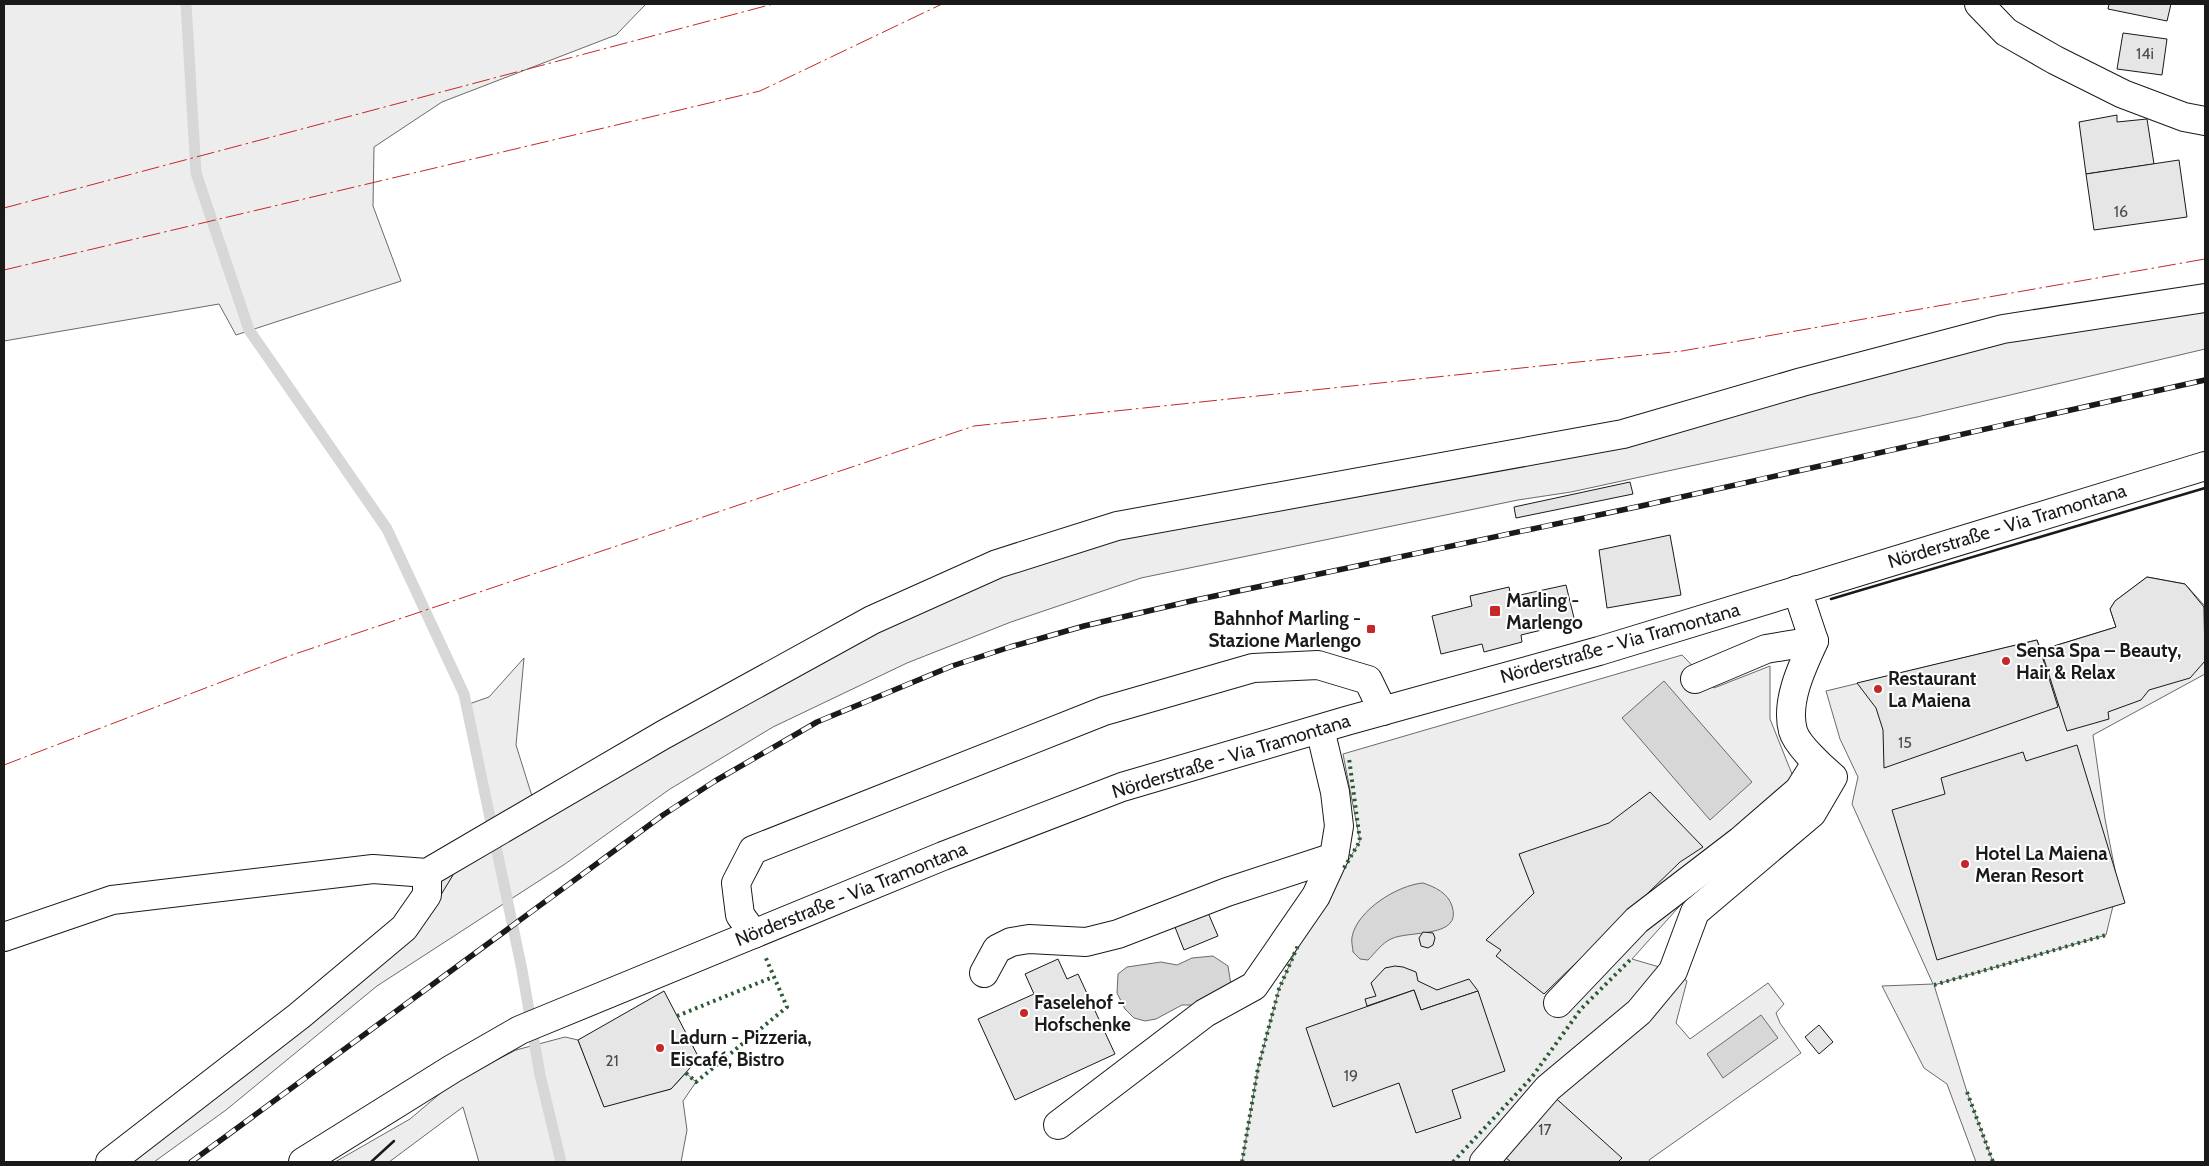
<svg xmlns="http://www.w3.org/2000/svg" width="2209" height="1166" font-family="Cabin,sans-serif">
	<style>
		.green { fill: #ededed; stroke: #6a6a6a }
		.water { fill: #d7d7d7; stroke: #6a6a6a }
		.lines { fill: none; stroke-linecap: round; stroke-linejoin: round }
		.stream { stroke: #d7d7d7; stroke-width: 11 }
		.building { fill: #e6e6e6; stroke: #1a1a1a }
		.minor-casing { stroke: #1a1a1a; stroke-width: 30 }
		.minor { stroke: #fff; stroke-width: 28 }
		.rail-casing { stroke: #1a1a1a; stroke-width: 5.5 }
		.rail { stroke: #fff; stroke-width: 4; stroke-dasharray: 11; stroke-linecap: butt }
		.hedge { stroke: #2b5a34; stroke-width: 4; stroke-dasharray: 2.5 4; stroke-linecap: butt }
		.wall { stroke: #1a1a1a; stroke-width: 2.5 }
		.power { stroke: #c62828; stroke-width: 1; stroke-dasharray: 18 4 2.5 4; stroke-linecap: butt }
		.poi-dot { fill: #c62828; stroke: #fff; stroke-width: 2 }
		.labels { text-anchor: middle; dominant-baseline: central; stroke-width: 4; stroke-linejoin: round; paint-order: stroke }
		.number-label { font-size: 16px; fill: #4d4d4d }
		.street-label { font-size: 19px; fill: #1a1a1a; stroke: #fff }
		.poi-label { font-size: 19px; font-weight: bold; fill: #1a1a1a; stroke: #fff; text-anchor: start }
	</style>
	<rect width="100%" height="100%" fill="#fff"/>
	<!-- green -->
	<g class="green">
		<polygon points="4,4 646,4 616,35 442,102 374,147 373,206 401,281 236,335 219,304 4,341"/>
		<polygon points="2205,298 2205,349 1917,417 1571,492 1518,500 1141,578 1011,622 907,663 773,727 670,789 565,864 377,986 226,1110 154,1162 110,1162 299,1016 489,832 466,705 489,697 524,658 516,745 536,809 997,564 1245,504 1802,382"/>
		<polygon points="2147,577 2185,584 2205,606 2205,674 2093,735 2105,819 2118,885 2106,935 1934,985 1967,1092 1993,1162 1976,1162 1947,1084 1924,1068 1882,986 1933,984 1852,804 1858,777 1840,739 1826,691 2037,640 2041,650 2116,627 2110,609 2115,601"/>
		<polygon points="1682,655 1714,688 1770,666 1770,719 1794,779 1632,959 1673,971 1687,981 1676,1023 1690,1039 1768,983 1784,1004 1776,1013 1780,1023 1801,1053 1649,1160 1650,1162 1242,1162 1258,1068 1279,989 1299,943 1360,841 1343,754"/>
		<polygon points="565,1037 578,1040 604,1106 671,1089 686,1073 696,1082 683,1101 687,1130 681,1162 479,1162 463,1107 389,1162 335,1162 410,1119 455,1081 516,1050"/>
	</g>
	<!-- water -->
	<g class="water">
		<polygon points="1664,681 1752,782 1710,820 1622,718"/>
		<path d="M1423 883C1435 887 1448 893 1452 906 1463 939 1408 930 1391 939 1382 943 1375 953 1368 960L1360 959 1353 952C1353 948 1351 942 1352 937 1357 910 1398 885 1423 883Z"/>
		<polygon points="1213,956 1228,966 1232,991 1200,1005 1182,1005 1156,1019 1145,1021 1134,1018 1125,1009 1117,993 1118,974 1127,967 1161,962 1177,965 1192,958"/>
		<polygon points="1761,1015 1778,1038 1723,1078 1707,1054"/>
	</g>
	<g class="lines">
		<!-- stream -->
		<polyline class="stream" points="186,4 196,173 249,330 387,529 464,694 522,970 540,1075 561,1162"/>
	</g>
	<!-- building -->
	<g class="building">
		<polygon points="2109,4 2171,4 2167,21 2108,9"/>
		<polygon points="2123,33 2167,39 2162,75 2117,69"/>
		<polygon points="2117,115 2117,122 2147,119 2154,164 2086,174 2079,122"/>
		<polygon points="2179,160 2187,217 2094,230 2086,174"/>
		<polygon points="1630,482 1633,494 1516,518 1514,507"/>
		<polygon points="1670,535 1681,595 1607,608 1599,550"/>
		<polygon points="2147,577 2185,584 2204,607 2205,661 2190,678 2149,690 2141,700 2108,712 2109,719 2067,731 2041,650 2116,627 2110,609 2115,601"/>
		<polygon points="1566,585 1575,622 1521,635 1522,642 1484,652 1482,644 1441,654 1432,616 1472,606 1470,596 1509,587 1511,597"/>
		<polygon points="2037,640 2058,707 1884,768 1883,730 1876,708 1857,683"/>
		<polygon points="2077,745 2125,903 1937,960 1892,810 1945,794 1941,778 2023,752 2026,761"/>
		<polygon points="1650,792 1703,847 1680,862 1544,994 1496,956 1501,950 1486,940 1534,893 1519,854 1609,823"/>
		<polygon points="445,870 453,875 433,908 426,903"/>
		<polygon points="1206,908 1218,936 1184,950 1173,922"/>
		<polygon points="1423,932 1433,933 1435,938 1433,945 1428,948 1421,946 1419,938"/>
		<polygon points="1058,959 1067,979 1078,974 1115,1054 1015,1100 978,1019 1034,994 1025,974"/>
		<polygon points="1395,966 1403,967 1416,972 1418,981 1437,990 1469,979 1478,991 1421,1010 1414,990 1367,1006 1365,999 1376,996 1371,983 1385,968"/>
		<polygon points="1414,990 1421,1010 1478,991 1505,1071 1452,1090 1461,1118 1416,1133 1399,1083 1333,1107 1306,1028"/>
		<polygon points="664,991 699,1058 671,1089 604,1107 578,1040"/>
		<polygon points="1819,1025 1833,1042 1819,1054 1805,1037"/>
		<polygon points="1550,1093 1622,1158 1618,1162 1511,1162 1500,1153"/>
	</g>
	<g class="lines">
		<defs>
			<g id="minor">
				<polyline points="1979,4 2006,32 2055,60 2123,94 2184,117 2205,121"/>
				<polyline points="1695,679 1766,649 1814,641"/>
				<polyline points="754,934 740,915 736,883 753,850 1104,711 1253,668 1318,665 1368,680 1383,711"/>
				<polyline points="4,937 112,900 373,869 427,873 663,735 872,620 997,564 1117,526 1623,434 1802,382 2003,329 2205,298"/>
				<polyline points="984,973 997,949 1011,942 1029,939 1086,942 1118,934 1227,892 1334,857"/>
				<polyline points="1558,1003 1637,920 1740,841 1799,790 1816,763"/>
				<polyline points="1058,1125 1205,1013 1254,986 1316,896 1334,857 1339,826 1335,792 1320,729"/>
				<polyline points="110,1162 299,1016 404,928 427,895 427,873"/>
				<polyline points="303,1162 452,1069 520,1030 943,856 1122,787 1346,721 1599,651 2205,466"/>
				<path d="M1484 1162 1548 1088 1639 1012 1673 971 1695 912 1812 813 1833 777C1822 768 1797 745 1793 731 1785 702 1802 667 1814 641L1797 590"/>
			</g>
		</defs>
		<!-- minor casing -->
		<use href="#minor" class="minor-casing"/>
		<!-- minor -->
		<use href="#minor" class="minor"/>
		<defs>
			<polyline id="rail" points="191,1162 663,815 715,781 817,722 952,666 1010,647 1084,626 1191,601 1641,506 2205,380"/>
		</defs>
		<!-- rail casing -->
		<use href="#rail" class="rail-casing"/>
		<!-- rail -->
		<use href="#rail" class="rail"/>
		<!-- hedge -->
		<g class="hedge">
			<polyline points="1344,868 1360,841 1349,758"/>
			<polyline points="1934,985 2106,935"/>
			<polyline points="677,1016 773,977"/>
			<polyline points="686,1073 696,1082 787,1007 765,956"/>
			<polyline points="1967,1092 1993,1162"/>
			<polyline points="1242,1162 1258,1068 1279,989 1299,943"/>
			<polyline points="1453,1162 1532,1077 1581,1009 1631,959"/>
		</g>
		<!-- wall -->
		<g class="wall">
			<polyline points="1831,599 2205,488"/>
			<polyline points="371,1162 394,1141"/>
		</g>
		<!-- power -->
		<g class="power">
			<polyline points="4,208 773,4"/>
			<polyline points="4,270 760,91 942,4"/>
			<polyline points="4,765 292,655 974,426 1682,351 2205,259"/>
		</g>
	</g>
	<!-- markers -->
	<g class="poi-dot">
		<rect x="1489" y="605" width="12" height="12" rx="2.5"/>
		<rect x="1366" y="624" width="10" height="10" rx="2.5"/>
		<circle cx="2006" cy="661" r="5"/>
		<circle cx="1878" cy="689" r="5"/>
		<circle cx="1965" cy="864" r="5"/>
		<circle cx="1024" cy="1013" r="5"/>
		<circle cx="660" cy="1048" r="5"/>
	</g>
	<g class="labels">
		<!-- number labels -->
		<g class="number-label">
			<text x="2145" y="53">14i</text>
			<text x="2121" y="211">16</text>
			<text x="1905" y="742">15</text>
			<text x="612" y="1060">21</text>
			<text x="1351" y="1075">19</text>
			<text x="1545" y="1129">17</text>
		</g>
		<!-- street labels -->
		<g class="street-label">
			<text transform="translate(2007 526) rotate(-17)">Nörderstraße - Via Tramontana</text>
			<text transform="translate(1620 643) rotate(-16)">Nörderstraße - Via Tramontana</text>
			<text transform="translate(1231 756) rotate(-17)">Nörderstraße - Via Tramontana</text>
			<text transform="translate(851 894) rotate(-22)">Nörderstraße - Via Tramontana</text>
		</g>
		<!-- poi labels -->
		<g class="poi-label">
			<text x="1506" y="600">Marling -<tspan x="1506" dy="22">Marlengo</tspan></text>
			<text x="1361" y="618" text-anchor="end">Bahnhof Marling -<tspan x="1361" dy="22">Stazione Marlengo</tspan></text>
			<text x="2016" y="650">Sensa Spa – Beauty,<tspan x="2016" dy="22">Hair &amp; Relax</tspan></text>
			<text x="1888" y="678">Restaurant<tspan x="1888" dy="22">La Maiena</tspan></text>
			<text x="1975" y="853">Hotel La Maiena<tspan x="1975" dy="22">Meran Resort</tspan></text>
			<text x="1034" y="1002">Faselehof -<tspan x="1034" dy="22">Hofschenke</tspan></text>
			<text x="670" y="1037">Ladurn - Pizzeria,<tspan x="670" dy="22">Eiscafé, Bistro</tspan></text>
		</g>
	</g>
	<!-- border -->
	<rect width="2209" height="1166" fill="none" stroke="#1a1a1a" stroke-width="10"/>
</svg>
